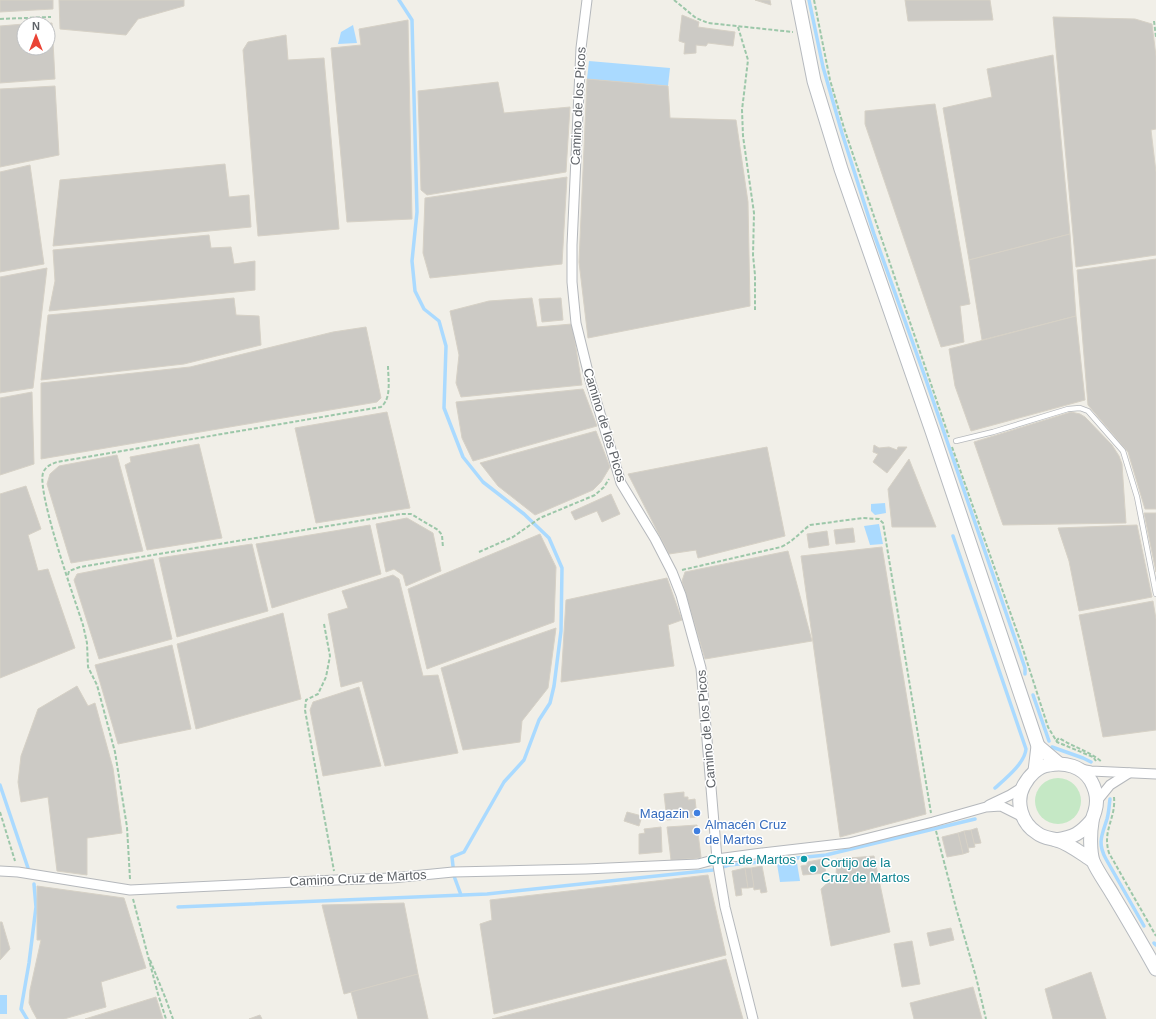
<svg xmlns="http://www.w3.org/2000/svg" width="1156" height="1019" font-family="Arial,sans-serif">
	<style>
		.green { fill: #c5e8c5 }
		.water { fill: #aadaff }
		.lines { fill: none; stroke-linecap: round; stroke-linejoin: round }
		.stream { stroke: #aadaff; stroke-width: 3.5 }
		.building { fill: #cccac5; stroke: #d6d1c6 }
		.lane-casing { stroke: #b5b8bc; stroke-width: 6 }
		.street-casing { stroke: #b5b8bc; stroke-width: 11 }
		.secondary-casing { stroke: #b6babf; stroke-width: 15 }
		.path { stroke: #9cc7a9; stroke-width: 2; stroke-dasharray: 4 2; stroke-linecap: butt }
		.lane { stroke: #fff; stroke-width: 4.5 }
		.street { stroke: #fff; stroke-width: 9 }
		.secondary { stroke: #fff; stroke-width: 13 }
		.shop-dot { fill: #3f7fe0; stroke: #fff; stroke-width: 1.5 }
		.culture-dot { fill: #0f9aa8; stroke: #fff; stroke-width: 1.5 }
		.labels { text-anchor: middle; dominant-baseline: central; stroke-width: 3; stroke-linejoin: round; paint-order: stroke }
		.street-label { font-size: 13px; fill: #5f6368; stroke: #fff }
		.shop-label { font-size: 13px; fill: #366cbe; stroke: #fff; text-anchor: end }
		.culture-label { font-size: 13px; fill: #0d838f; stroke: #fff; text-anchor: end }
	</style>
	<rect width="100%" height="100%" fill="#f1efe8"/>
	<!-- green -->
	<circle class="green" cx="1058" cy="801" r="23"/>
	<!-- water -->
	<g class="water">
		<polygon points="353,25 357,43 338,44 341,32"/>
		<polygon points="589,61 670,68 668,86 587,79"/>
		<polygon points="885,503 886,513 875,515 871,511 871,504"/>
		<polygon points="879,524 883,544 870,545 864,526"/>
		<polygon points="797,863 800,881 780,882 777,864"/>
		<rect x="0" y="995" width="7" height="19"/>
	</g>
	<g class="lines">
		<!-- stream -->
		<g class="stream">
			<polyline points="399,0 412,20 417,212 412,261 415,291 424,309 439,321 446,346 444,408 463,457 483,482 524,514 549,538 562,568 561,631 554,686 550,703 539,720 524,760 504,782 464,852 452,857 453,866"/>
			<polyline points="809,0 823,67 842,133 874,234 925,377 1025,668 1025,674"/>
			<path d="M953 536 1026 749C1025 763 1005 779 995 788"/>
			<polyline points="1033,695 1049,741"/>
			<polyline points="1052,747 1083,758 1091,762"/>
			<polyline points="0,785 28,868"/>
			<path d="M1110 799C1109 806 1109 812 1107 819 1102 835 1097 843 1106 859L1144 926"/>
			<polyline points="454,876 461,895"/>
			<polyline points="178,907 487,894 713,870 729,865 826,855 975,819"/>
			<polyline points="1154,943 1156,945"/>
			<polyline points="27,1019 21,1009 29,963 36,907 34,884"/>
		</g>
	</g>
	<!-- building -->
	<g class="building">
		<polygon points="0,0 53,0 53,9 0,12"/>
		<polygon points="59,0 184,0 184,6 138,19 126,35 60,29"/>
		<polygon points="755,0 770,0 771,5"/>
		<polygon points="905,0 990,0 993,20 908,21"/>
		<polygon points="682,15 699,22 698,27 735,32 733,46 708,43 706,46 696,45 696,53 684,54 685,43 679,41"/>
		<polygon points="1053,17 1135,19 1152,24 1156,56 1156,129 1151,130 1156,172 1156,255 1076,267"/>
		<polygon points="408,20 412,219 347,222 331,48 361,45 359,29"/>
		<polygon points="52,23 55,79 0,83 0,26 24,24 24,48 48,48 48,24 33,24"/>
		<polygon points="286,35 288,60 324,58 339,229 258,236 243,50 248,42"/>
		<polygon points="1053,55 1070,234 969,260 943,108 992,97 987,69"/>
		<polygon points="587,79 668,86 670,118 736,120 748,202 750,306 588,338 579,262"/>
		<polygon points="498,82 504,113 570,107 566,172 427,195 421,190 418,91"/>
		<polygon points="55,86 59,155 0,167 0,89"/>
		<polygon points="935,104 970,304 960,306 964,342 941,347 865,124 865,111"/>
		<polygon points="225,164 229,197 249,195 251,227 53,246 60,180"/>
		<polygon points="30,165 44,264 0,272 0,172"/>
		<polygon points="567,177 562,264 430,278 423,253 425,198"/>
		<polygon points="1070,234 1076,316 982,340 969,260"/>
		<polygon points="209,235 211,248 231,247 234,264 255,261 255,290 49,311 55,281 53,250"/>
		<polygon points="1156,259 1156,509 1145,509 1128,452 1088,405 1077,270"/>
		<polygon points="47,268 33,388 0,393 0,277"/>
		<polygon points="234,298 236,315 259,316 261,345 184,364 41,380 48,315"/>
		<polygon points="532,298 537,327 572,324 582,385 461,397 456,383 459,355 450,311 489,301"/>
		<polygon points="561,298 563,320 542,322 539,299"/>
		<polygon points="1076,316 1085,400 971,431 955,386 949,349"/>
		<polygon points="366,327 381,398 377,402 41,459 41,383 190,367 333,332"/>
		<polygon points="583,389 597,426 473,461 462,438 456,402"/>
		<polygon points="32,392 34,464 0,475 0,398"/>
		<polygon points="387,412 410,508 316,523 295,428"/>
		<polygon points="1071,412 1080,414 1085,417 1112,445 1119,456 1122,464 1126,523 1003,525 974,442"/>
		<polygon points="596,431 610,467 601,482 593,490 535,515 498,486 480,463"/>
		<polygon points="199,444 222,538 147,550 125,465 131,462 130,457"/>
		<polygon points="874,445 879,448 889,447 897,450 898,447 907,447 887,473 873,462 878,454 873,452"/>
		<polygon points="767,447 785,536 698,558 696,550 669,554 628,474"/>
		<polygon points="117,455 143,551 71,563 47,484 50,474 59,466"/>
		<polygon points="909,459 936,527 892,527 888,489"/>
		<polygon points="26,486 41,529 28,535 38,571 48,569 75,648 0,678 0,494"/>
		<polygon points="611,494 620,514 602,522 597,511 575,520 571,512"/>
		<polygon points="1144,513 1156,513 1156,572"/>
		<polygon points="407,518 433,533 441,571 406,586 403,575 394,569 386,572 376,524"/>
		<polygon points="370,525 381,574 272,608 256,544"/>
		<polygon points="1137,525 1152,597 1079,611 1069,561 1058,528"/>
		<polygon points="853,528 855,542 836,544 834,530"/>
		<polygon points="827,531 829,545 809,548 807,534"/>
		<polygon points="540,534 556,567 554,622 427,669 408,589"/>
		<polygon points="252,544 268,611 177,637 159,558"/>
		<polygon points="882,547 926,814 840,837 801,556"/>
		<polygon points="788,551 812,641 705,659 682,581 685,572"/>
		<polygon points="153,559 172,639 99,659 74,580 77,574"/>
		<polygon points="393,575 399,579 423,676 438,675 458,753 385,766 362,681 341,687 328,614 348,608 342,591"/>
		<polygon points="667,578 682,620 668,625 674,666 561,682 566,600"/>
		<polygon points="1153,601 1156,619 1156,730 1103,737 1079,615"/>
		<polygon points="283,613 301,699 196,729 177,644"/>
		<polygon points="556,628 548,688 522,721 520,742 463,750 441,668"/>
		<polygon points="172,645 191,729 118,744 95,665"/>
		<polygon points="77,686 88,706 95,703 113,768 122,833 87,838 87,875 57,871 48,797 21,802 18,782 21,756 38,709"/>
		<polygon points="359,687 381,766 323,776 310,710 313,702"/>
		<polygon points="684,792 684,797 688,797 688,800 695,799 697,817 667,820 664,794"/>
		<polygon points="627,812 642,816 639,826 624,821"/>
		<polygon points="697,825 701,857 700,858 671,860 667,827"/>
		<polygon points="661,827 662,852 639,854 639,834 645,833 644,829"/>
		<polygon points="977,828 981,843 974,844 971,830"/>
		<polygon points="971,830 975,847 968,848 964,831"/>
		<polygon points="964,831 969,852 963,854 958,833"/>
		<polygon points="958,833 963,854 947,857 942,837"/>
		<polygon points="874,856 890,932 831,946 821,889 836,875 837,859"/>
		<polygon points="823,859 826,873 803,875 801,866 807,865 807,862"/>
		<polygon points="762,866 767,892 761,893 760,889 754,890 751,868"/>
		<polygon points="745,868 748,888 741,888 742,895 736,896 732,871"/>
		<polygon points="745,868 751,868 754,887 748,888"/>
		<polygon points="708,875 726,955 494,1014 480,924 492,920 490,900"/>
		<polygon points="37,886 124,898 146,968 101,982 106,1007 64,1019 37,1019 32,1010 29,1003 30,990 41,940 37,940"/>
		<polygon points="404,903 418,974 344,994 322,905"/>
		<polygon points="0,922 2,922 10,949 0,960"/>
		<polygon points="951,928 954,940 930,946 927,933"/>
		<polygon points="912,941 920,984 902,987 894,944"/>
		<polygon points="726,959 743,1019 492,1019"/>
		<polygon points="1091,972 1106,1019 1053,1019 1045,989"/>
		<polygon points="418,974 428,1019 358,1019 351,992"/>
		<polygon points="973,987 982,1019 914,1019 910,1003"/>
		<polygon points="156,997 163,1019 85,1019"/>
		<polygon points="260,1015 262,1019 249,1019"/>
	</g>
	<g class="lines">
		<defs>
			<polyline id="lane" points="956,441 993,432 1068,409 1080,408 1088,411 1123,451 1137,497 1156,594"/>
			<g id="street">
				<polyline points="587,0 581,48 572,245 572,282 576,323 590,380 621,483 655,539 672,572 681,595 701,668 717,859 725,907 753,1019"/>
				<polyline points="1080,769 1091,771 1156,774"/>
				<polyline points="1097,801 1110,785 1129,773"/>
				<polyline points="989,805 1010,795 1023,787"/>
				<polyline points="0,871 18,872 130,890 336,880 392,878 453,872 586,869 698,864 717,859 762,853 849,843 933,822 986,807 1001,806 1023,817"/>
			</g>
			<g id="secondary">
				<polyline points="798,0 814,81 841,169 932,431 1038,746 1035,771"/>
				<polyline points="1038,746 1058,763"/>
				<path d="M1056 840C1074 837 1080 834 1092 820"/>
				<path d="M1093 861C1082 854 1070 844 1057 840 1050 838 1043 838 1037 833 1021 823 1015 801 1024 785 1029 776 1038 766 1049 765 1065 762 1082 766 1091 781 1096 790 1098 801 1095 811 1094 815 1092 818 1092 822 1090 833 1090 852 1093 861 1097 871 1108 886 1113 895 1128 920 1142 944 1156 969"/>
			</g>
		</defs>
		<!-- lane casing -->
		<use href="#lane" class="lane-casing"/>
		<!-- street casing -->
		<use href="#street" class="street-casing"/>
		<!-- secondary casing -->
		<use href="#secondary" class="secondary-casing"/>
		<!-- path -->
		<g class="path">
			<polyline points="674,0 696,18 708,23 793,32"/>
			<polyline points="814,0 830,80 844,128 949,437"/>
			<polyline points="0,19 51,17"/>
			<polyline points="1154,21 1156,37"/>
			<polyline points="738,27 748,60 742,110 743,136 754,213 753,255 755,275 755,310"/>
			<polyline points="952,447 1021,643 1048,727 1057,742 1093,757 1096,761"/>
			<polyline points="479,552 513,537 540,518 595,495 604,487 609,479"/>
			<path d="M682 570 781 547C794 541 799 533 810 525L863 518 879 519 883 523 931 813"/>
			<polyline points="68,575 69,571 80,567 401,514 411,514 438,530 442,535 443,548"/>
			<polyline points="324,624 330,656 326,677 318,694 306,700 305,710 334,871"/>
			<path d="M1056 741 1059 738C1073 747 1089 751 1102 762"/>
			<path d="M1114 797C1116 819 1102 830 1109 853L1156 936"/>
			<polyline points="0,812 15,861"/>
			<polyline points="936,831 956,908 976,977 986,1019"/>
			<path d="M130 879 127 827 115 752 97 685 88 667 87 643 83 625C75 600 37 494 43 473 45 467 51 464 57 462L381 407C392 398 388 379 388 365"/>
			<polyline points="133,899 158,994 166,1019"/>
			<polyline points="150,960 165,997 173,1019"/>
		</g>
		<!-- lane -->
		<use href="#lane" class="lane"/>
		<!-- street -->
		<use href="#street" class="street"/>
		<!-- secondary -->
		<use href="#secondary" class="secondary"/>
	</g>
	<!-- markers -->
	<g class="shop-dot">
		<circle cx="697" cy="813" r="4"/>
		<circle cx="697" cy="831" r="4"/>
	</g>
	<g class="culture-dot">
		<circle cx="804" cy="859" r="4"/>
		<circle cx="813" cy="869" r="4"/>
	</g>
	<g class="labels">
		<!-- street labels -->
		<g class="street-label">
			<text transform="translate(578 106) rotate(-87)">Camino de los Picos</text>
			<text transform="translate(605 425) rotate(73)">Camino de los Picos</text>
			<text transform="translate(706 729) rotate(-95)">Camino de los Picos</text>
			<text transform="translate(358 878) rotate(-3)">Camino Cruz de Martos</text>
		</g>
		<!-- shop labels -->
		<g class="shop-label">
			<text x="689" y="813">Magazin</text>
			<text x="705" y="824" text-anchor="start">Almacén Cruz<tspan x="705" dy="15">de Martos</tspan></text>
		</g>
		<!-- culture labels -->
		<g class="culture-label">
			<text x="796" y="859">Cruz de Martos</text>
			<text x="821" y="862" text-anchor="start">Cortijo de la<tspan x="821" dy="15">Cruz de Martos</tspan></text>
		</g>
	</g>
	<!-- north arrow -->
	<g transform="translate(36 36)"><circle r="19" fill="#ffffff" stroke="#bfc1c3"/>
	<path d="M0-3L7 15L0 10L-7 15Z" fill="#ea4335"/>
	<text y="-6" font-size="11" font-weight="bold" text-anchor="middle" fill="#5f6368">N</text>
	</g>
</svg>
